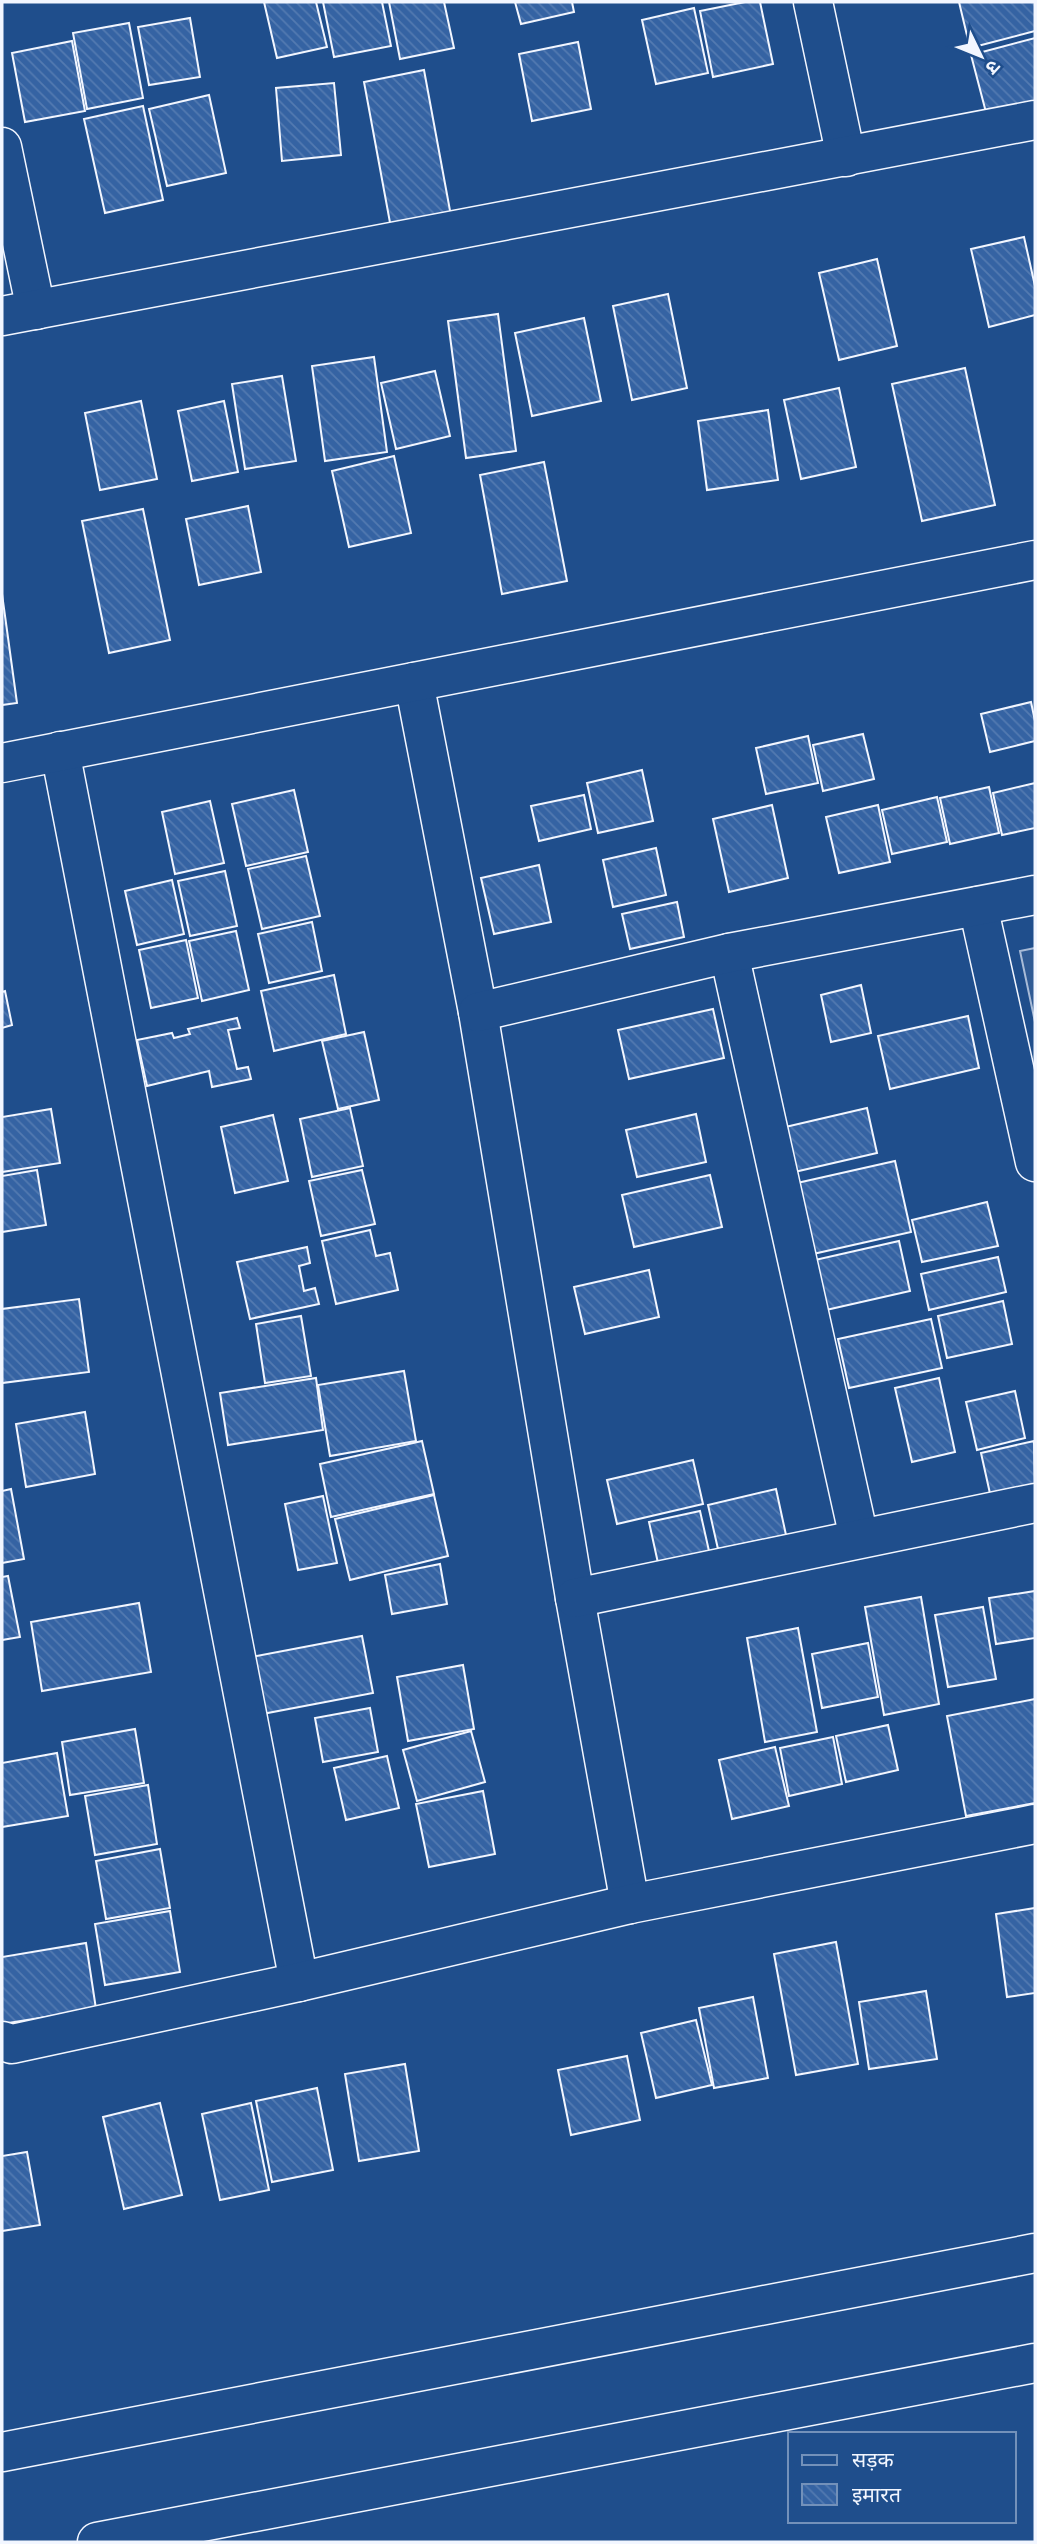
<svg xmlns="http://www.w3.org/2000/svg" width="1037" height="2544" font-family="'Source Sans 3','Noto Sans Devanagari',sans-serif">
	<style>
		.built { fill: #305b95; stroke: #a8bbd7; stroke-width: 2 }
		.building { fill: url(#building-back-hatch); stroke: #f2f6ff; stroke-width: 2 }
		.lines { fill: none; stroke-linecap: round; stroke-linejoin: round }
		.street-casing { stroke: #f2f6ff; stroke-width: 41 }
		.secondary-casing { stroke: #f2f6ff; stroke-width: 41 }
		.street { stroke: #1f4e8c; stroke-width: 38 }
		.secondary { stroke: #1f4e8c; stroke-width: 38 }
	</style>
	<defs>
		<pattern id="building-back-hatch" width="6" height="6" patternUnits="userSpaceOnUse" patternTransform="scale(1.75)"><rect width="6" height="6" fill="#3563a3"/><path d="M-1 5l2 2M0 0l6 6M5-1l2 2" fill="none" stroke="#537ab1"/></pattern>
	</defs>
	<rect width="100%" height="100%" fill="#1f4e8c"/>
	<!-- built -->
	<polygon class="built" points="1035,948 1035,1022 1020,951"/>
	<!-- building -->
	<g class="building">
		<polygon points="264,2 316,2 327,47 277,58"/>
		<polygon points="323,2 382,2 391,46 334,57"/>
		<polygon points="389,2 444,2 454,48 400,59"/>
		<polygon points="515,2 572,2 574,12 521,24"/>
		<polygon points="745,2 760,2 773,64 713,77 700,11"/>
		<polygon points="959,2 1035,2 1035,31 970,48"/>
		<polygon points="694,8 708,73 656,84 642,20"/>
		<polygon points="190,18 200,77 149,85 138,27"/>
		<polygon points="129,23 143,98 87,109 73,33"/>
		<polygon points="1035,38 1035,108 988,120 971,55"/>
		<polygon points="72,41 85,111 25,122 12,53"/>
		<polygon points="578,42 591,109 532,121 519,54"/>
		<polygon points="424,70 451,216 391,228 364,82"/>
		<polygon points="334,83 341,155 282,161 276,88"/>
		<polygon points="209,95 226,173 167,186 149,109"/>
		<polygon points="143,106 163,200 105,213 84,119"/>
		<polygon points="1024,237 1035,286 1035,315 989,327 971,249"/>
		<polygon points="877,259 897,346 839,360 819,273"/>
		<polygon points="668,294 687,388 632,400 613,306"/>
		<polygon points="498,314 516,451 466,458 448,321"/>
		<polygon points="584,318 601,401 532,416 515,333"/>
		<polygon points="374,357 387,452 325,461 312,366"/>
		<polygon points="965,368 995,505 922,521 892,384"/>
		<polygon points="435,371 450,436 396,449 381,383"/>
		<polygon points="282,376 296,461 245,469 232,384"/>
		<polygon points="839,388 856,467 801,479 784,400"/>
		<polygon points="141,401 157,479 100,490 85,413"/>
		<polygon points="224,401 238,472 192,481 178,411"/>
		<polygon points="768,410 778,480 707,490 698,421"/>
		<polygon points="394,456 411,533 349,547 332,471"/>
		<polygon points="544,462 567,581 502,594 480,475"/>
		<polygon points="248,506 261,572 199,585 186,519"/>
		<polygon points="143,509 170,640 109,653 82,521"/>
		<polygon points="2,594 17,703 2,705"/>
		<polygon points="1031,702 1035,721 1035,741 990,752 981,714"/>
		<polygon points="863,734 874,779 823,791 813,745"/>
		<polygon points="808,736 818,783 766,794 756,748"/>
		<polygon points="642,770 653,821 598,833 587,783"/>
		<polygon points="1035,783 1035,828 1002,835 993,793"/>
		<polygon points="989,787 999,833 950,844 940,798"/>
		<polygon points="294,790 308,852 246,866 232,804"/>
		<polygon points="584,795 591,829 539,841 531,806"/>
		<polygon points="937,797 947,842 892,854 882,810"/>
		<polygon points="210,801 224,863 175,874 162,812"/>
		<polygon points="772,805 788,878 729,892 713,819"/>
		<polygon points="878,805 890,862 839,873 826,817"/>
		<polygon points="656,848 666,895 613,907 603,860"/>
		<polygon points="306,856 320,916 262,929 248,869"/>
		<polygon points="539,865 551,922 494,934 481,878"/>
		<polygon points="225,871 237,926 190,936 178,881"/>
		<polygon points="172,880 184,934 137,945 125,891"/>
		<polygon points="677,902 684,937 630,949 622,914"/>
		<polygon points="312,922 322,971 269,983 258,934"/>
		<polygon points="236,931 249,990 202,1001 189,941"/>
		<polygon points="186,940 198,998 151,1008 139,950"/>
		<polygon points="334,975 346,1034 274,1051 261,991"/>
		<polygon points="861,985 871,1033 831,1042 821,995"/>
		<polygon points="5,991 12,1025 2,1028 2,992"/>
		<polygon points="713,1009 724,1058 629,1079 618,1030"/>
		<polygon points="968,1016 979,1068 890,1089 878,1036"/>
		<polygon points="237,1018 240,1028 228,1030 237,1069 248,1067 251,1079 212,1087 209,1071 147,1086 137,1040 172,1033 174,1038 190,1034 188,1029"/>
		<polygon points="364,1032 379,1100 338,1109 322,1041"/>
		<polygon points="350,1108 363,1166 312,1177 300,1119"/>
		<polygon points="867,1108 877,1153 790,1173 781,1128"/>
		<polygon points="51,1109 60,1163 2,1172 2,1117"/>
		<polygon points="696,1114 706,1162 637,1177 626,1130"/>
		<polygon points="273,1115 288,1181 235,1193 221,1127"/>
		<polygon points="895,1161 911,1232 813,1254 797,1183"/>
		<polygon points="37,1170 46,1225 2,1232 2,1176"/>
		<polygon points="362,1170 375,1224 321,1236 309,1181"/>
		<polygon points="710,1175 722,1227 634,1247 622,1195"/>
		<polygon points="987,1202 998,1246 922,1262 912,1220"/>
		<polygon points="370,1230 376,1256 390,1253 398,1290 336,1304 322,1241"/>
		<polygon points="899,1241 910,1291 826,1310 815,1260"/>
		<polygon points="307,1247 310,1263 299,1266 304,1291 315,1288 319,1304 250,1319 237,1262"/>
		<polygon points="998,1257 1006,1292 929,1310 921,1274"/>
		<polygon points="649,1270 659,1317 585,1334 574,1287"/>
		<polygon points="79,1299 89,1372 2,1383 2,1309"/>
		<polygon points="1003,1301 1012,1344 947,1358 938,1316"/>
		<polygon points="301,1316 311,1376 265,1383 256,1324"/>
		<polygon points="931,1319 942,1368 849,1388 838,1339"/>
		<polygon points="404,1371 416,1441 330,1456 318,1385"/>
		<polygon points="316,1378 323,1430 228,1445 220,1393"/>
		<polygon points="939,1378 955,1452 912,1462 895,1388"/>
		<polygon points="1015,1391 1025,1438 977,1450 966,1402"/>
		<polygon points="85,1412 95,1474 26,1487 16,1424"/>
		<polygon points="422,1441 434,1494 331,1517 320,1464"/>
		<polygon points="1034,1441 1035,1488 991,1498 981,1453"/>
		<polygon points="693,1460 703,1504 617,1524 607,1480"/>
		<polygon points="11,1489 24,1559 2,1563 2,1491"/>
		<polygon points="776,1489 786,1535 718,1549 708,1505"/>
		<polygon points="434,1495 448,1556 350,1580 335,1519"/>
		<polygon points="323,1496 337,1563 298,1570 285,1504"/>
		<polygon points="700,1511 709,1551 658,1563 649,1522"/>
		<polygon points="440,1564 447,1604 392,1614 385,1575"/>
		<polygon points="8,1576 20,1637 2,1640 2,1577"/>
		<polygon points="1035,1591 1035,1638 996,1644 989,1598"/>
		<polygon points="921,1597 939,1704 884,1715 865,1607"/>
		<polygon points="139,1603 151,1672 42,1691 31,1622"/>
		<polygon points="983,1607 996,1679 948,1687 935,1615"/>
		<polygon points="798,1628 817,1732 765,1742 747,1638"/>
		<polygon points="362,1636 373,1693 257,1715 246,1658"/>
		<polygon points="868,1643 878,1697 822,1708 812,1654"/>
		<polygon points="463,1665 474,1729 408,1741 397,1677"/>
		<polygon points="1035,1699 1035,1803 966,1816 947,1716"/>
		<polygon points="370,1708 378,1752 323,1762 315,1718"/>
		<polygon points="888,1725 898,1770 846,1782 836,1736"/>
		<polygon points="135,1729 144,1783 70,1795 62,1742"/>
		<polygon points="471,1731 485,1782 417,1801 403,1750"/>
		<polygon points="833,1737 842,1784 789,1796 780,1748"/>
		<polygon points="775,1747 789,1806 732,1819 719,1760"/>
		<polygon points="57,1753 68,1816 2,1827 2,1763"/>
		<polygon points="387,1756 399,1808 346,1820 334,1768"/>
		<polygon points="148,1785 157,1844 95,1855 85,1796"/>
		<polygon points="483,1791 495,1854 429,1867 416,1804"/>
		<polygon points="160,1849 170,1908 106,1919 96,1861"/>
		<polygon points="1035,1908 1035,1993 1007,1997 996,1914"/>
		<polygon points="170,1911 180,1972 105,1985 95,1924"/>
		<polygon points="836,1942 858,2064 796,2075 774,1954"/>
		<polygon points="86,1943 96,2009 2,2024 2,1957"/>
		<polygon points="926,1991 937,2059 869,2069 859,2002"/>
		<polygon points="753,1997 768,2078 714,2088 699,2008"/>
		<polygon points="696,2020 712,2085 656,2098 641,2033"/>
		<polygon points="627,2056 640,2120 571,2135 558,2070"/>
		<polygon points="405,2064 419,2151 359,2161 345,2074"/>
		<polygon points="317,2088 333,2170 272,2182 256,2101"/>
		<polygon points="160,2103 182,2195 124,2209 103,2117"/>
		<polygon points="251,2103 269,2190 220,2200 202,2114"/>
		<polygon points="27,2152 40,2225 2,2231 2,2156"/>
	</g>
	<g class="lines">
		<defs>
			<g id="street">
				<polyline points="813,2 846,157"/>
				<polyline points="2,147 36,310"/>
				<polyline points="2,316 1035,120"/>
				<polyline points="414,682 478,1012 575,1598 630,1904"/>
				<polyline points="60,751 299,1982"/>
				<polyline points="2,763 1035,560"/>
				<polyline points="978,906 1035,1162"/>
				<polyline points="729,953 859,1538"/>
				<polyline points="478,1012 729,953 1035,895"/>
				<polyline points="575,1598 1035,1503"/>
				<polyline points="2,2041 12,2044 299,1982 630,1904 1035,1824"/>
			</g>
			<g id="secondary">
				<polyline points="2,2452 1035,2253"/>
				<polyline points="97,2542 1035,2363"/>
			</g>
		</defs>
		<!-- street casing -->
		<use href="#street" class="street-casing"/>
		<!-- secondary casing -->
		<use href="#secondary" class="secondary-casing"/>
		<!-- street -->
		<use href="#street" class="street"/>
		<!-- secondary -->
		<use href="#secondary" class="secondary"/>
	</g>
	<!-- border -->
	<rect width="1037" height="2544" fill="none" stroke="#f2f6ff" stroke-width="7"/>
	<!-- legend -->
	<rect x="788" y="2432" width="228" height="91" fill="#1f4e8c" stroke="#7391ba" stroke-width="2"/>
	<rect x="802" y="2455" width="35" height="10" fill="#1f4e8c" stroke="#7391ba" stroke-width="2"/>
	<text x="852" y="2467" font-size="21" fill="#f2f6ff">सड़क</text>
	<rect x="802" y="2484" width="35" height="21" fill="url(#building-back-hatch)" stroke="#7391ba" stroke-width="2"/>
	<text x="852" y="2502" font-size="21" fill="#f2f6ff">इमारत</text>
	<!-- north arrow -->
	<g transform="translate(981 56) rotate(133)" stroke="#1f4e8c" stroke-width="5" paint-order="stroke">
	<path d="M0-5L12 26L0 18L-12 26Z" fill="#f2f6ff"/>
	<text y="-10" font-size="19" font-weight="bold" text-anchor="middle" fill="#f2f6ff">उ</text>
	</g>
</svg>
